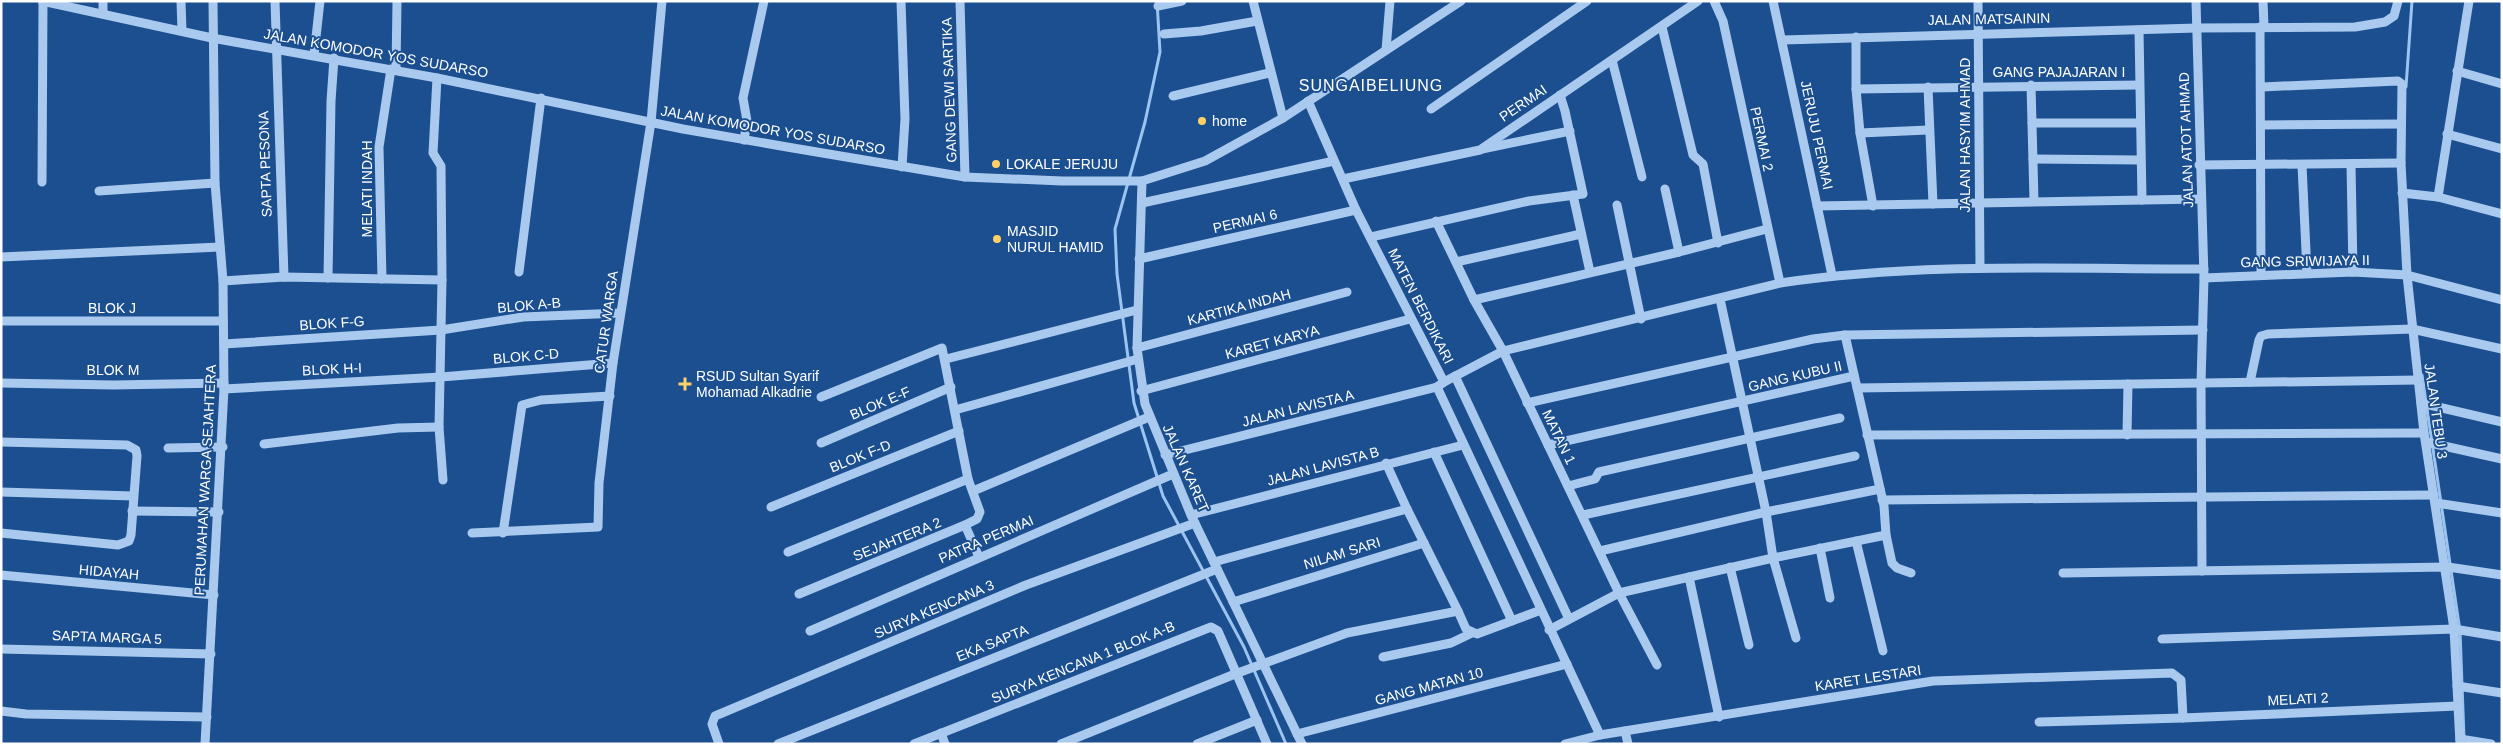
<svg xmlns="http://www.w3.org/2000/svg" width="2503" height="745" font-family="Arial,sans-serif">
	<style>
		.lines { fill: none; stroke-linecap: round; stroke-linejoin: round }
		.stream { stroke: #9cc4f0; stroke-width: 3 }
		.minor { stroke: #a9c9ee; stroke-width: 9 }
		.poi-dot { fill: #ffd166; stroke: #1b4f8f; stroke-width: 2 }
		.labels { text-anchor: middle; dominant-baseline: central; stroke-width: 4; stroke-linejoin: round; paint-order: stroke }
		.street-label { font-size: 14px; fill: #fff; stroke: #1b4f8f }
		.poi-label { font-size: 14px; fill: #fff; stroke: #1b4f8f; text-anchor: start }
		.quarter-label { font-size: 16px; letter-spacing: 1px; fill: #fff; stroke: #1b4f8f }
	</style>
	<rect width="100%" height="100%" fill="#1b4f8f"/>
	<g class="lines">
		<!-- stream -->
		<g class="stream">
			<polyline points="1157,1 1160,52 1145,122 1115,229 1117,274 1134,403 1163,496 1244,647 1286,744"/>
			<polyline points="2406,87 2412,1"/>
			<polyline points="2422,375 2460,631 2464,738"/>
		</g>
		<!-- minor -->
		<g class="minor">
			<polyline points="42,1 212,38 437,78 683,129 787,147 965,177 1062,181 1142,181 1205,161 1283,118 1461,1"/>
			<polyline points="103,1 103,14"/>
			<polyline points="181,1 182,31"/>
			<polyline points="275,1 284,277"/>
			<polyline points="901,1 905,119 902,167"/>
			<polyline points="960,1 965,177"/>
			<polyline points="1253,1 1283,118"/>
			<polyline points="1714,1 1723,21 1780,283"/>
			<polyline points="1773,1 1832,275"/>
			<polyline points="1978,1 1980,268"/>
			<polyline points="2196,1 2204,278 2201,383 2202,571"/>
			<polyline points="2263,1 2264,27"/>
			<polyline points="1158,6 1182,1"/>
			<polyline points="1662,27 1693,155 1703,164 1718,243"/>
			<polyline points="2260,27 2261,275"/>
			<polyline points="2139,30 2142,200"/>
			<polyline points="1164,34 1201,31 1257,21"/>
			<polyline points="1856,37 1856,89 1860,133 1873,206"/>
			<polyline points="1783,40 2197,28 2355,27 2385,22 2394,16 2398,1"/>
			<polyline points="1386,50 1390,1"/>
			<polyline points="314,55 320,1"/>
			<polyline points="1612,60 1642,177"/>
			<polyline points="396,70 397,1"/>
			<polyline points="2457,71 2502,84"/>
			<polyline points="437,78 433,153 441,166 442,280"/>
			<polyline points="2031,85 2034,201"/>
			<polyline points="1928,87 1933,204"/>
			<polyline points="2262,87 2398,81 2402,84 2401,163 2407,275 2424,433 2454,629 2460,744"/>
			<polyline points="1856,89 2139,85"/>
			<polyline points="1173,96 1269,73"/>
			<polyline points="1308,101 1356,210 1444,382 1437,387 1600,735"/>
			<polyline points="1431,109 1587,1"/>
			<polyline points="2032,123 2140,123"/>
			<polyline points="2261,125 2401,124"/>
			<polyline points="1860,133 1928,130"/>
			<polyline points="2447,134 2502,149"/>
			<polyline points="744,140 747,121 743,98 764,1"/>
			<polyline points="1482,149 1570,131"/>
			<polyline points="2033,159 2140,160"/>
			<polyline points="2351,164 2353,272"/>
			<polyline points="2199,165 2401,163"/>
			<polyline points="2302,165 2307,273"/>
			<polyline points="1343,179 1480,150 1698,1"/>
			<polyline points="1142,181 1137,348 1145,404 1191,515 1302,744"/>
			<polyline points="42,182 43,2"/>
			<polyline points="1665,189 1679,252"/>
			<polyline points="99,191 215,183"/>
			<polyline points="2402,193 2438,197 2502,214"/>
			<polyline points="1573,195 1590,272"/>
			<polyline points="2438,197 2469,1"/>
			<polyline points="1142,203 1334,161"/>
			<polyline points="1617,205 1641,319"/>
			<polyline points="1817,206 2201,199"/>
			<polyline points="1436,221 1474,300 1503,351 1619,593 1657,665"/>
			<polyline points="1371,237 1529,201 1583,194 1565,111 1560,95"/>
			<polyline points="1,257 220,247"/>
			<polyline points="1139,259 1356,210"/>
			<polyline points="1456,262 1581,234"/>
			<polyline points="519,272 541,98"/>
			<polyline points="328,278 331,101 334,58"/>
			<polyline points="2204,278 2353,272 2407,275 2502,300"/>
			<polyline points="382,279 379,147 391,69"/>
			<polyline points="223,281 284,277 442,280 439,427 443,480"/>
			<polyline points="1720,299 1766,512 1773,558 1796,638"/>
			<polyline points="1474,300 1679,252 1767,229"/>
			<polyline points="1,321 223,321"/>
			<polyline points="1845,335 1884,506 1886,535 1892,563 1897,568 1911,573"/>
			<polyline points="224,344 441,330 523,317 620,313"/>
			<polyline points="1137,348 1347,292"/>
			<polyline points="946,359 1137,310"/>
			<polyline points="1455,376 1569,619"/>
			<path d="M1444 382 1503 351 1780 283C1920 262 2063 269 2204 269"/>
			<polyline points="2250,382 2259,340 2261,336 2268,334 2412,329 2502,349"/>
			<polyline points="1,383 114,385 224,383"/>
			<polyline points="1857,388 2418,380"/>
			<polyline points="224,389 441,377 613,363"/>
			<polyline points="1141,391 1410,319"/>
			<polyline points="821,397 942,348 968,479"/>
			<polyline points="1527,403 1813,339 1845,335 2203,330"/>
			<polyline points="2421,403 2502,422"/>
			<polyline points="955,410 1138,359"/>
			<polyline points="1867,435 2424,433"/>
			<polyline points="2127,435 2128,384"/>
			<polyline points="1,442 127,445 136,450 137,456 131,535 129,541 118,545 1,533"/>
			<polyline points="2426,442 2502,459"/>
			<polyline points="821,443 951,387"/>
			<polyline points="264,444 398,428 439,427"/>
			<polyline points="1548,445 1854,376"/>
			<polyline points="168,448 223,447"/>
			<polyline points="1434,452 1512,621"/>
			<polyline points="1165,455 1437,387"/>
			<polyline points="1568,486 1595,479 1599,472 1840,418"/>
			<polyline points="973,491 1149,417"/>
			<polyline points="1,492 133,496"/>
			<polyline points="1882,500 2434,495"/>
			<polyline points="2436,503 2502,513"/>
			<polyline points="771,507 959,431"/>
			<polyline points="132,511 219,512"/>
			<polyline points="1191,515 1463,445"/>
			<polyline points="1583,515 1855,456"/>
			<polyline points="965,525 979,557"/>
			<polyline points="472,533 598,527 599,483 613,363 651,122 662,1"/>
			<polyline points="503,533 522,405 541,400 610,396"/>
			<polyline points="1856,541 1883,651"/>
			<polyline points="1424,543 1458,611"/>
			<polyline points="1820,548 1830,598"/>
			<polyline points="1600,551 1766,512 1880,489"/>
			<polyline points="788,552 968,479 980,512 977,519 965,525 799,594"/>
			<polyline points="1214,562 1407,509 1386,463"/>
			<polyline points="1730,567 1749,645"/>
			<polyline points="2063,573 2448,567 2502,575"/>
			<polyline points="1,575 214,595"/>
			<polyline points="1689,577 1719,717"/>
			<polyline points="1233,602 1424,543 1407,509"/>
			<polyline points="1549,630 1619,593 1773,558 1886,535"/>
			<polyline points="810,631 1173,474"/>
			<polyline points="2162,639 2454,629 2502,637"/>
			<polyline points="1,649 211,654"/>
			<polyline points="1383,657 1451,643 1472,633"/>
			<polyline points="2457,686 2502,693"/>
			<polyline points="1,711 26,714 207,717"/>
			<polyline points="2039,722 2183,718"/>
			<polyline points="1625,731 1628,744"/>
			<polyline points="941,733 945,744"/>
			<polyline points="1297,734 1567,664"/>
			<polyline points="2460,739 2491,744"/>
			<polyline points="205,744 224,389 223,281 215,183 213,1"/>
			<polyline points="719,744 712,724 715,716 1026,585 1195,523"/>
			<polyline points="778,744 1217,569"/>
			<polyline points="914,744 1211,627 1218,631 1267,744"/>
			<polyline points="1061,744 1235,674 1347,633 1458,611 1466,629 1477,634 1541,610"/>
			<polyline points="1197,744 1257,720"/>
			<polyline points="1565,744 1600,735 1933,681 2172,673 2181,680 2183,718 2457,706"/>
		</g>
	</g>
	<!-- markers -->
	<g class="poi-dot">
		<circle cx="1202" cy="121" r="5"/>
		<circle cx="996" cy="164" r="5"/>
		<circle cx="997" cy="239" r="5"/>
		<path d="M682.5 376.5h5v5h5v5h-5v5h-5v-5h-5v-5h5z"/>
	</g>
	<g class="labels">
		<!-- street labels -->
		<g class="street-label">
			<text transform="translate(1989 19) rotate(-1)">JALAN MATSAININ</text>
			<text transform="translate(376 53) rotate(10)">JALAN KOMODOR YOS SUDARSO</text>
			<text x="2059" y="72">GANG PAJAJARAN I</text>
			<text transform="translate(949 90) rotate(-92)">GANG DEWI SARTIKA</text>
			<text transform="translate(1523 103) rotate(-34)">PERMAI</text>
			<text transform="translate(773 130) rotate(10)">JALAN KOMODOR YOS SUDARSO</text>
			<text transform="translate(1817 135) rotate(78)">JERUJU PERMAI</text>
			<text transform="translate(1965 135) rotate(-90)">JALAN HASYIM AHMAD</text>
			<text transform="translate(1762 139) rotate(78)">PERMAI 2</text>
			<text transform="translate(2186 140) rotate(-92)">JALAN ATOT AHMAD</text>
			<text transform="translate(265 164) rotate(-92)">SAPTA PESONA</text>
			<text transform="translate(367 189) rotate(-90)">MELATI INDAH</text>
			<text transform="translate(1245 221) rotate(-13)">PERMAI 6</text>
			<text transform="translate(2305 261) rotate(-1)">GANG SRIWIJAYA II</text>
			<text transform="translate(529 305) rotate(-5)">BLOK A-B</text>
			<text transform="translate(1421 306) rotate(63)">MATEN BERDIKARI</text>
			<text transform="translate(1239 307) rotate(-15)">KARTIKA INDAH</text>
			<text x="112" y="308">BLOK J</text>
			<text transform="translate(606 322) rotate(-82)">CATUR WARGA</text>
			<text transform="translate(332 323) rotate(-4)">BLOK F-G</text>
			<text transform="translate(1272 342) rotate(-15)">KARET KARYA</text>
			<text transform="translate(526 356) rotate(-5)">BLOK C-D</text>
			<text transform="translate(332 369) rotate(-3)">BLOK H-I</text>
			<text x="113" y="370">BLOK M</text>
			<text transform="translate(1795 376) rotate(-13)">GANG KUBU II</text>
			<text transform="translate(880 403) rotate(-23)">BLOK E-F</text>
			<text transform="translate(1298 408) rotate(-14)">JALAN LAVISTA A</text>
			<text transform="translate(2436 411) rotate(82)">JALAN TEBU 3</text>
			<text transform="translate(1559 437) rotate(64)">MATAN 1</text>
			<text transform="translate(860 456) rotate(-22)">BLOK F-D</text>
			<text transform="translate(1323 466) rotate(-15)">JALAN LAVISTA B</text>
			<text transform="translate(1186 468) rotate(66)">JALAN KARET</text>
			<text transform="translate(205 480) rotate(-87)">PERUMAHAN WARGA SEJAHTERA</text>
			<text transform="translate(897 539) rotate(-22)">SEJAHTERA 2</text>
			<text transform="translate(986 539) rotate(-23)">PATRA PERMAI</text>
			<text transform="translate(1342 553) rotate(-17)">NILAM SARI</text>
			<text transform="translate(109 572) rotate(5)">HIDAYAH</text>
			<text transform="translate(934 609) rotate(-23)">SURYA KENCANA 3</text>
			<text transform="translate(107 637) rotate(2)">SAPTA MARGA 5</text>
			<text transform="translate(992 643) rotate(-22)">EKA SAPTA</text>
			<text transform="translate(1083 662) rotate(-22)">SURYA KENCANA 1 BLOK A-B</text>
			<text transform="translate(1868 678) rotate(-9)">KARET LESTARI</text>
			<text transform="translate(1429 686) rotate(-15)">GANG MATAN 10</text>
			<text transform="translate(2298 699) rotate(-3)">MELATI 2</text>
		</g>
		<!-- poi labels -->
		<g class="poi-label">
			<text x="1212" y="121">home</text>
			<text x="1006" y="164">LOKALE JERUJU</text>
			<text x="1007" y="231">MASJID<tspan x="1007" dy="16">NURUL HAMID</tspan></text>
			<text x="696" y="376">RSUD Sultan Syarif<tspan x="696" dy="16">Mohamad Alkadrie</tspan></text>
		</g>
		<!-- quarter labels -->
		<g class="quarter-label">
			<text x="1371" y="85">SUNGAIBELIUNG</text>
		</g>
	</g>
	<!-- border -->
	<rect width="2503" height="745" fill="none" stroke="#ffffff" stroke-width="5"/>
</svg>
